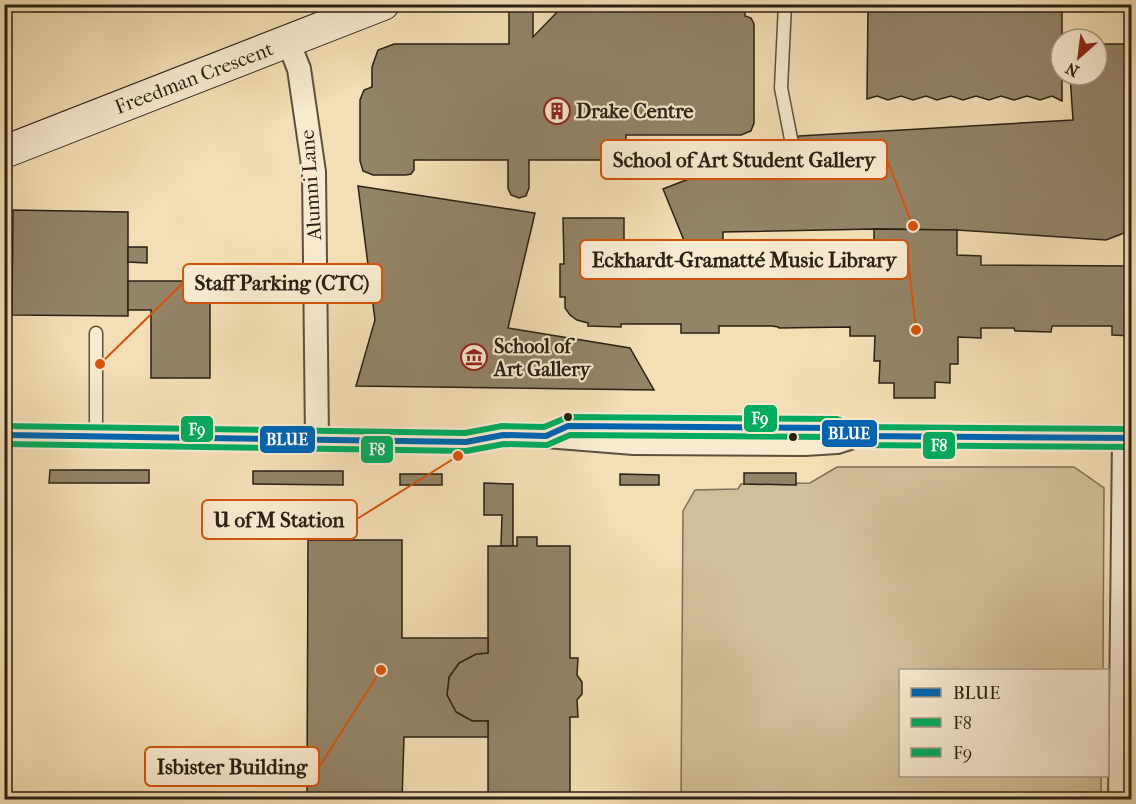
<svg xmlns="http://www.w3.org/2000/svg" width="1136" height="804" font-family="'IM FELL French Canon',serif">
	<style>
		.green { fill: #d2be99; stroke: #7e6f56; stroke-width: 1.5 }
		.building { fill: #938367; stroke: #2a2013; stroke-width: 1.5 }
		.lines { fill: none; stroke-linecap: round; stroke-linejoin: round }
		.lane-casing { stroke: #5c503c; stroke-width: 15 }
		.street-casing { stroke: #5c503c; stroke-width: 26 }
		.secondary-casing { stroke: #2a2013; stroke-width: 34 }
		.lane { stroke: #f8eacf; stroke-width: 12 }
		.street { stroke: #f8eacf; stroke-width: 22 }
		.secondary { stroke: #f8eacf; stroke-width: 32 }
		.bus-1-casing { stroke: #f8eacf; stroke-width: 10 }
		.bus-2-casing { stroke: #f8eacf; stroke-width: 10 }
		.bus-3-casing { stroke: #f8eacf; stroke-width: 10 }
		.bus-1 { stroke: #0064b1; stroke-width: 6 }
		.bus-2 { stroke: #02ab5e; stroke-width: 6 }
		.bus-3 { stroke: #02ab5e; stroke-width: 6 }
		.bus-dot { fill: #2a2013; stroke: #f8eacf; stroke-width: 2 }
		.labels { text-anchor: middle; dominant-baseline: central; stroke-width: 4.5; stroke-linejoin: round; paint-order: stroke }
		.street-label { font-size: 20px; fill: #2a2013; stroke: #f8eacf }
		.poi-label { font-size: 20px; font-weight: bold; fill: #2a2013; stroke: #f8eacf; text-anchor: start }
		.leader { fill: none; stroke: #d5530d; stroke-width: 2 }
		.callout-dot { fill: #d5530d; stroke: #f8eacf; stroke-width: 2 }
		.callout { fill: #f8eacf; stroke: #d5530d; stroke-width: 2 }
		.callout-label { font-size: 21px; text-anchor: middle; font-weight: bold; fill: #2a2013 }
		.line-badge { stroke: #f8eacf; stroke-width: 2 }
		.badge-label { font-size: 16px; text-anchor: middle; font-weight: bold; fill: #fff }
	</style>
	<rect width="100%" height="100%" fill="#f4deb5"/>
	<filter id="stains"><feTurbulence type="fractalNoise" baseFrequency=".00333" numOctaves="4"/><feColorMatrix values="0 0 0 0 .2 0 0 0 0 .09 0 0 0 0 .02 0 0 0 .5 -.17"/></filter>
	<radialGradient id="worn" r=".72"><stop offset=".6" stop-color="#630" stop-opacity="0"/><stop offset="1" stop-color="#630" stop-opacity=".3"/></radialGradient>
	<!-- green -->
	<polygon class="green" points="837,467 1074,467 1104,488 1103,670 900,670 900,776 1101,776 1101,799 681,800 683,511 695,490 738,489 741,484 810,483"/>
	<!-- building -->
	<g class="building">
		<polygon points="511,4 531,4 533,10 533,37 565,4 745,4 745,16 751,18 754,24 754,123 751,131 741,135 626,135 626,160 529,160 529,188 526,196 519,198 511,195 508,188 508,160 414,160 414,170 411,174 406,175 373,175 363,171 360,161 360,100 364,90 372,87 372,67 378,50 394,44 509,44 509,10"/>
		<polygon points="868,4 1062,4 1062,101 1052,96 1040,100 1027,96 1014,100 1001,96 989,100 976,96 963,100 951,96 937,100 926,96 913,100 901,96 888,100 877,96 867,99"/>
		<polygon points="1097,44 1132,44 1132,230 1106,240 957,230 874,229 723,232 723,265 694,265 663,189 799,136 1073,120 1070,75 1097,75"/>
		<polygon points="358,186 535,213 508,328 630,348 654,390 356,386 375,320"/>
		<polygon points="13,210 128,212 128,316 12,315"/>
		<polygon points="563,218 624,218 624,264 850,266 850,255 874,256 874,229 957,230 957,255 981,256 981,265 1132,266 1132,336 1112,335 1112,326 1052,326 1051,332 1015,331 1014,328 981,328 981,338 958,337 958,364 950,364 950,383 935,382 935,398 894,398 894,383 879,383 880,361 874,361 875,336 850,336 850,327 779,328 778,327 772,326 719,326 719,333 681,333 681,324 621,324 621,327 588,326 588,323 577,320 570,315 565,308 565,297 560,297 560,264 564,264"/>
		<polygon points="128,247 147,247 147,263 128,262"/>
		<polygon points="128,281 213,281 213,299 210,299 210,378 151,378 151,310 128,310"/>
		<polygon points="50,470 149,470 149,483 49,483"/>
		<polygon points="253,471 343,471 343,485 253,484"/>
		<polygon points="744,473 796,473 796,485 744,484"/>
		<rect x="400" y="474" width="42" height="11"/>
		<polygon points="620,474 659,475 659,485 620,485"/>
		<polygon points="484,483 513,484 513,546 501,546 502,515 484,515"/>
		<polygon points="517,537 537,537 537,546 570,546 570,658 578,658 577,675 582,682 582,694 577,700 578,717 570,717 570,800 488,800 488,721 472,721 456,712 447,695 449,677 459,663 476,654 488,653 488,546 517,546"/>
		<polygon points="308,540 402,540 402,638 488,638 488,653 476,654 459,663 449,677 447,695 456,712 472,721 488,721 488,737 404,737 402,800 307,800"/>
	</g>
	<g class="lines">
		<defs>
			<g id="lane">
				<polyline points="785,4 781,88 791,139"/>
				<polyline points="96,333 96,436"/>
			</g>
			<g id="street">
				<polyline points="288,41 299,69 314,172 317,439"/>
				<polyline points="592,426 837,428 841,430"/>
				<polyline points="4,435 466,442 503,435 546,436 634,443 805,444 837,442 856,436 1132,438"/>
				<polyline points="1120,800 1124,438"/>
			</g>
			<polyline id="secondary" points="4,152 383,4"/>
		</defs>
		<!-- lane casing -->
		<use href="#lane" class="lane-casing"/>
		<!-- street casing -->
		<use href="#street" class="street-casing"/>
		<!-- secondary casing -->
		<use href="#secondary" class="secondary-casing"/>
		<!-- lane -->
		<use href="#lane" class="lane"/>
		<!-- street -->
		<use href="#street" class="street"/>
		<!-- secondary -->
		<use href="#secondary" class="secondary"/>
		<defs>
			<polyline id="bus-1" points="4,435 466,442 503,435 546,436 568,426 837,428 856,436 1132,438"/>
			<polyline id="bus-2" points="4,444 466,451 504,444 547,445 570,435 835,437 856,445 1132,447"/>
			<polyline id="bus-3" points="4,426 465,433 502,426 544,427 568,417 837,419 858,427 1132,429"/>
		</defs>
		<!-- bus-1 casing -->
		<use href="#bus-1" class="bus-1-casing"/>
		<!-- bus-2 casing -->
		<use href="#bus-2" class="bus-2-casing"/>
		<!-- bus-3 casing -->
		<use href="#bus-3" class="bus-3-casing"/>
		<!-- bus-1 -->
		<use href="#bus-1" class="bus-1"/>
		<!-- bus-2 -->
		<use href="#bus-2" class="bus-2"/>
		<!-- bus-3 -->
		<use href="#bus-3" class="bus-3"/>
	</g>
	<!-- icons -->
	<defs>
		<symbol id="building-ring" viewBox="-11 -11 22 22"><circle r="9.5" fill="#f8eacf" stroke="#8f2418" stroke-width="1.5"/><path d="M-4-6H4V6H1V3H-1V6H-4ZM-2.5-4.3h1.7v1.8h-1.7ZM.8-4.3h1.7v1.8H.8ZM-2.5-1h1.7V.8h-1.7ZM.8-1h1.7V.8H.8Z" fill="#8f2418"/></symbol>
		<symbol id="museum-ring" viewBox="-11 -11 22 22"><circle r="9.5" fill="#f8eacf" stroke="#8f2418" stroke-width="1.5"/><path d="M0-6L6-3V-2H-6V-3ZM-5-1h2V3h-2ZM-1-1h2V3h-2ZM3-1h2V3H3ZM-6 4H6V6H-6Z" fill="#8f2418"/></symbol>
	</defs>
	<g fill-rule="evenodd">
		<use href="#building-ring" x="542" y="96" width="30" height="30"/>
		<use href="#museum-ring" x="459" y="342" width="30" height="30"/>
	</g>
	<!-- markers -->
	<g class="bus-dot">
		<circle cx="568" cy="417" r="5"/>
		<circle cx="793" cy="437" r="5"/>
	</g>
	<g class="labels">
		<!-- street labels -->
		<g class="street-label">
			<text transform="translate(194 78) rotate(-21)">Freedman Crescent</text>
			<text transform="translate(311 185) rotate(-94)">Alumni Lane</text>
		</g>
		<!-- poi labels -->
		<g class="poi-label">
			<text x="576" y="111">Drake Centre</text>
			<text x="494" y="346">School of<tspan x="494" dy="23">Art Gallery</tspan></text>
		</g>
	</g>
	<!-- callouts -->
	<path class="leader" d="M913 226L887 160M916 330L908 259M100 364L183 283M458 456L357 519M381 670L319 767"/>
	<g class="callout-dot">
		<circle cx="913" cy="226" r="6"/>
		<circle cx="916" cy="330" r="6"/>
		<circle cx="100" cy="364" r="6"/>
		<circle cx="458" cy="456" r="6"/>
		<circle cx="381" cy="670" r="6"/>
	</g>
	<g class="callout">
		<rect x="601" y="140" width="286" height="39" rx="6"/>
		<rect x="580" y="240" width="328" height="39" rx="6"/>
		<rect x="183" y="264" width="199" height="39" rx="6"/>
		<rect x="202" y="500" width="155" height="39" rx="6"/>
		<rect x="145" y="747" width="174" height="39" rx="6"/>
	</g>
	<g class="callout-label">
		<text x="744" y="167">School of Art Student Gallery</text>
		<text x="744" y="267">Eckhardt-Gramatté Music Library</text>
		<text x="282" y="290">Staff Parking (CTC)</text>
		<text x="279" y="527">U of M Station</text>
		<text x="232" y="774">Isbister Building</text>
	</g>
	<g class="line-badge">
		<rect x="743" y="404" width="35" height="29" rx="6" fill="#02ab5e"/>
		<rect x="180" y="415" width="34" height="28" rx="6" fill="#02ab5e"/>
		<rect x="821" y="419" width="57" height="29" rx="6" fill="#0064b1"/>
		<rect x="259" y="425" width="57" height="29" rx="6" fill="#0064b1"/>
		<rect x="922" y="431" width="34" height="29" rx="6" fill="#02ab5e"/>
		<rect x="360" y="435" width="34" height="29" rx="6" fill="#02ab5e"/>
	</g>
	<g class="badge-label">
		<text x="760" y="424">F9</text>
		<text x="197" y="435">F9</text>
		<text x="849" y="439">BLUE</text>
		<text x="287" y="445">BLUE</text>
		<text x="939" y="451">F8</text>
		<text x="377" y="455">F8</text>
	</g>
	<!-- margin -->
	<rect width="1136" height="804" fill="none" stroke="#f4deb5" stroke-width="24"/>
	<rect x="6" y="6" width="1124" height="792" fill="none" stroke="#2a2013" stroke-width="3"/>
	<rect x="12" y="12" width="1112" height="780" fill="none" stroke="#2a2013" stroke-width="1.5"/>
	<!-- legend -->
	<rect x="899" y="669" width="210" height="108" fill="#f8eacf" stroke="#a69984" stroke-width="1.5"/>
	<rect x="911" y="688" width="30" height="9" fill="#0064b1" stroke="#a69984" stroke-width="1.5"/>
	<text x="953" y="699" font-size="18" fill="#2a2013">BLUE</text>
	<rect x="911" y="718" width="30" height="9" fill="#02ab5e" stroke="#a69984" stroke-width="1.5"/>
	<text x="953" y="729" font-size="18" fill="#2a2013">F8</text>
	<rect x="911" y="748" width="30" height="9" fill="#02ab5e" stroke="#a69984" stroke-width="1.5"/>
	<text x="953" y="759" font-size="18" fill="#2a2013">F9</text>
	<!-- north arrow -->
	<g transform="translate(1079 57) rotate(208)"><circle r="28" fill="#f8eacf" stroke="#a69984" stroke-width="1.5"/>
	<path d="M0-4.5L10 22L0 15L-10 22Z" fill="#8f2418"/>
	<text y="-9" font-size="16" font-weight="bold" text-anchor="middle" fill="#2a2013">N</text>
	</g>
	<rect width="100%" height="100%" filter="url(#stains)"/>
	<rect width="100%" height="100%" fill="url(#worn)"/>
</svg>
